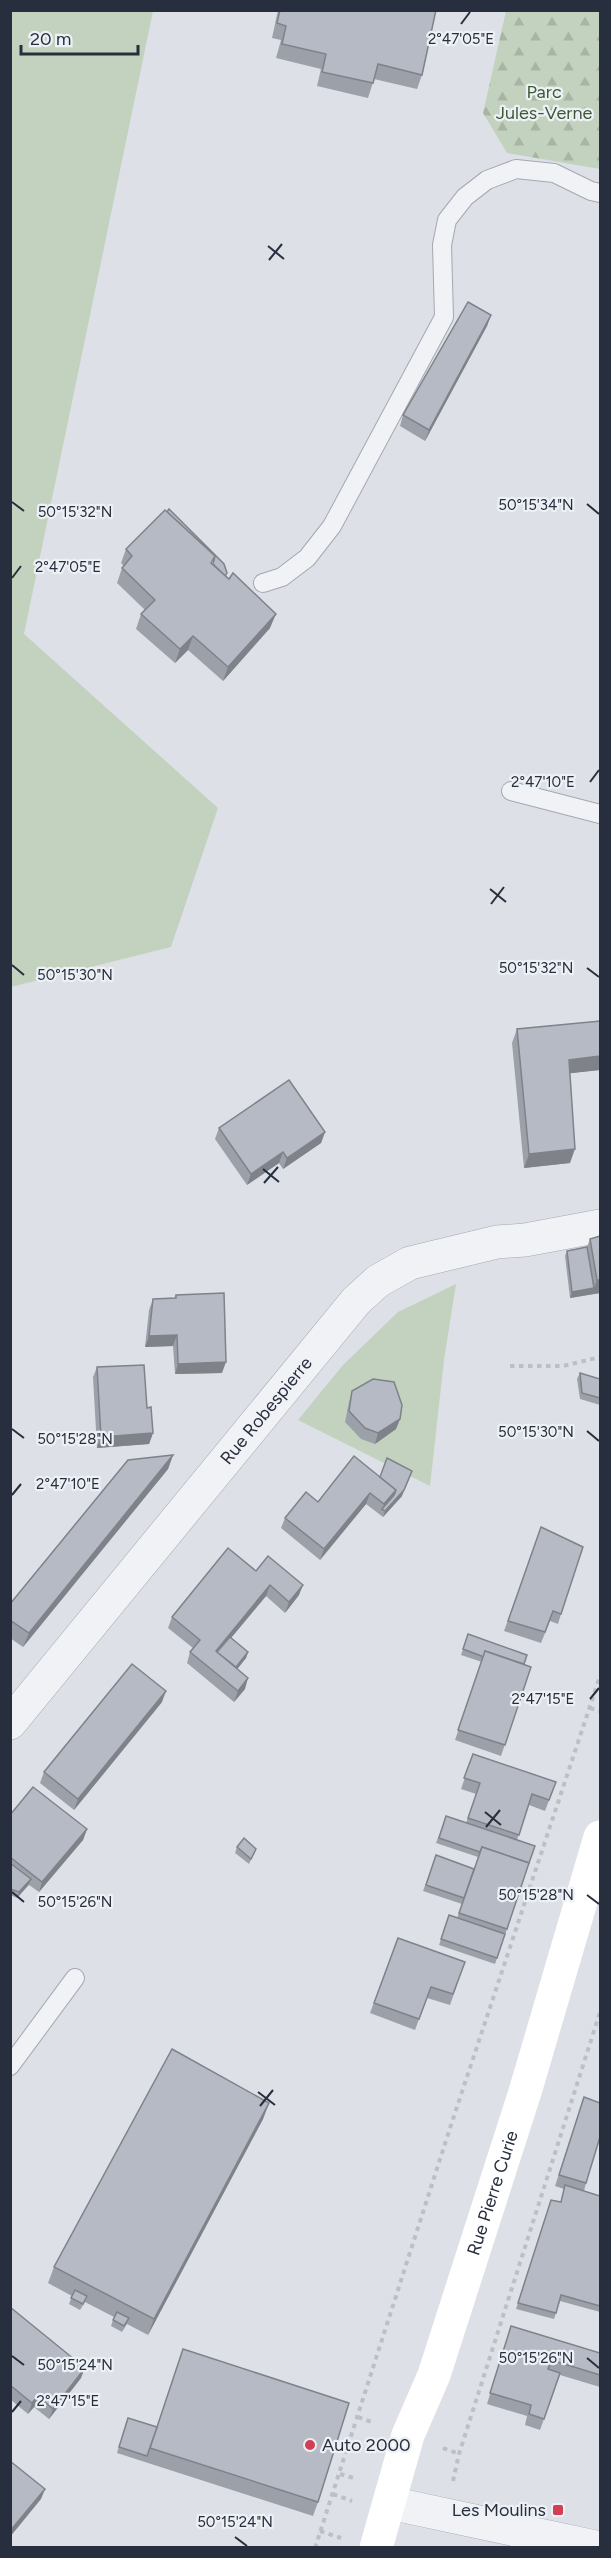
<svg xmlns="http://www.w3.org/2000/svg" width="611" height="2558" font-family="Figtree,sans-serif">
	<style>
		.green { fill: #c3d2be }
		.forest { fill: url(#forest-firs) }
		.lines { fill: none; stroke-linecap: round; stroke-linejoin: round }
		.lane-casing { stroke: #a3a8b1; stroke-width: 20 }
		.street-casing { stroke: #a3a8b1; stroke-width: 34 }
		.path { stroke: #bcbfc6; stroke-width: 4; stroke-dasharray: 4.5 4.5; stroke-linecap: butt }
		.lane { stroke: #f0f2f6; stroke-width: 18 }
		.street { stroke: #f0f2f6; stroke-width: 33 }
		.secondary { stroke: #fff; stroke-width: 33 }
		.wall { fill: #9ca0a9 }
		.shaded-wall { fill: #7f8289 }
		.building { fill: #b5bac4; stroke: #7f8289; stroke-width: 1.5 }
		.ticks { fill: none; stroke: #272f3e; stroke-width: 2 }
		.poi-dot { fill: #d03f54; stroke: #edf0f5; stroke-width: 2 }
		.labels { text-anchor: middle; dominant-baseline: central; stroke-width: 4.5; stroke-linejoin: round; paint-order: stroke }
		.park-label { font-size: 18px; fill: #3b5a34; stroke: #edf0f5 }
		.street-label { font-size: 18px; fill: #272f3e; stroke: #edf0f5 }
		.poi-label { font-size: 18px; fill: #272f3e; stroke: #edf0f5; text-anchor: start }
		.ticks-label { font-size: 15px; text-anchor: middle; fill: #272f3e; stroke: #edf0f5; stroke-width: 4.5; stroke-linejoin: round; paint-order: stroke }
	</style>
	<defs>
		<pattern id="forest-firs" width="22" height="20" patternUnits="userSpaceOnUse" patternTransform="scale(1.5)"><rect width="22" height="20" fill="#c3d2be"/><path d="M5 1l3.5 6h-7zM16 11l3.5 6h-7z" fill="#a8b5a4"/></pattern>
	</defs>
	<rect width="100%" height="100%" fill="#dde1e7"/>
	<!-- green -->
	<g class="green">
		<polygon points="10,11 153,11 24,634 218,808 171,947 11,987"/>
		<polygon points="456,1284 444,1360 430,1486 298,1420 343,1365 398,1312"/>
	</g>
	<!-- forest -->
	<polygon class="forest" points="506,11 600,11 600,169 507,153 483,113"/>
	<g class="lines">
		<defs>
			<g id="lane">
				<polyline points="263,583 282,577 307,558 332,526 444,317 442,245 447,220 465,197 487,180 516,169 554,173 591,191 600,193"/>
				<polyline points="511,791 600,814"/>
				<polyline points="10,2066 75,1978"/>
			</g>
			<g id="street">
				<path id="s1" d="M10 1723 356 1301 378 1281 410 1263 497 1242 525 1240 600 1226"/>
				<polyline points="390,2503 600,2548"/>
			</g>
		</defs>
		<!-- lane casing -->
		<use href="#lane" class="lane-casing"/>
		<!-- street casing -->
		<use href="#street" class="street-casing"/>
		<!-- path -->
		<g class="path">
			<polyline points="510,1366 563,1366 600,1357"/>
			<polyline points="590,1708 600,1711"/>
			<polyline points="358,2417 374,2423"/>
			<polyline points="443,2448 459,2454"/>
			<polyline points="340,2474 357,2479"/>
			<polyline points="453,2481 459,2454 600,2012"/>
			<polyline points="333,2494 352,2501"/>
			<polyline points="320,2531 341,2538"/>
			<polyline points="315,2548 451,2125 600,1676"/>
		</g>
		<!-- lane -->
		<use href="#lane" class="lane"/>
		<!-- street -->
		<use href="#street" class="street"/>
		<!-- secondary -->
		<path class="secondary" id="s2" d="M376 2548 408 2435 434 2375 525 2092 600 1837"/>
	</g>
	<!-- wall -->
	<g class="wall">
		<polygon points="278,10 436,10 422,75 417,89 374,79 368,98 317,86 321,69 276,58 281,40 272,38"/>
		<polygon points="491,315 487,326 425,441 400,426 403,415"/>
		<polygon points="126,549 227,573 226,576 270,628 223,681 188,650 175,663 136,629 141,614 145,610 117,583 122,568 124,566 121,563"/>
		<polygon points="600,1021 600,1070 570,1073 570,1163 524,1168 512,1043 517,1029"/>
		<polygon points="219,1128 325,1132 321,1143 283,1169 279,1163 247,1185 215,1139"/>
		<polygon points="600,1236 600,1293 570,1298 565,1256 567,1251 587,1247 590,1239"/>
		<polygon points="176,1295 222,1373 175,1374 173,1346 145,1347 149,1310 153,1299 174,1298"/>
		<polygon points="97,1367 147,1408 153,1433 149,1444 97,1448 93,1377"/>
		<polygon points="580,1373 600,1379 600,1405 580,1399 577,1379"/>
		<polygon points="352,1391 400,1419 396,1429 375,1444 361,1439 345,1422 349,1402"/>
		<polygon points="173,1455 168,1469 23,1647 10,1638 10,1604"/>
		<polygon points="354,1456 402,1496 383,1517 366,1504 320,1560 281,1528 285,1518 318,1502"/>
		<polygon points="541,1527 561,1614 558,1624 550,1621 541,1643 504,1631"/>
		<polygon points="256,1571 299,1595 285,1613 266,1596 231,1638 248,1652 246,1658 237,1669 245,1689 234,1702 187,1663 190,1652 193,1648 168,1628 172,1617"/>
		<polygon points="468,1634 524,1664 531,1667 501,1756 455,1740 482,1662 461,1655"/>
		<polygon points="162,1702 74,1810 40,1783 44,1772"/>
		<polygon points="473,1754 556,1782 545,1811 529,1805 517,1840 507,1929 495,1964 439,1945 449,1915 457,1918 462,1904 423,1891 436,1855 474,1869 478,1857 436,1843 446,1816 466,1823 476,1794 461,1789"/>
		<polygon points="10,1815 87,1829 83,1840 39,1892 29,1885 17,1898 10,1895"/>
		<polygon points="237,1847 256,1849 249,1864 235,1853"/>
		<polygon points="398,1938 465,1962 450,2005 427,1998 415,2030 370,2013"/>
		<polygon points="584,2097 586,2183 584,2191 600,2196 600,2312 560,2301 554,2319 516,2309 551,2200 561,2202 564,2189 555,2186"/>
		<polygon points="269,2103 263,2119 148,2335 127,2324 122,2332 111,2326 114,2317 85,2302 80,2310 69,2304 72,2296 48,2283 54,2267"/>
		<polygon points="10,2307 81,2378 49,2419 34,2407 28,2414 10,2399"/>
		<polygon points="511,2326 600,2353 600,2387 560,2375 540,2430 525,2425 527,2416 487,2404"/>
		<polygon points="183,2349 318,2502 313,2516 117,2453 126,2424 152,2442"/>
	</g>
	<!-- shaded-wall -->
	<g class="shaded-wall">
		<polygon points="491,315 487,326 425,441 429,430"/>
		<polygon points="276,614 270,628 223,681 228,667"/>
		<polygon points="193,636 188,650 175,663 180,649"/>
		<polygon points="600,1056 600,1070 564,1074 569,1060"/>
		<polygon points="325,1132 321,1143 283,1169 287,1158"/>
		<polygon points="575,1149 570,1163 524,1168 529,1154"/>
		<polygon points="283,1152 279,1163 247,1185 251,1174"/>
		<polygon points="597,1280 600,1280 600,1293 570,1298 572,1292 594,1288"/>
		<polygon points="177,1335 173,1346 145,1347 149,1336"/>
		<polygon points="226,1362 222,1373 175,1374 178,1364"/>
		<polygon points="400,1419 396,1429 375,1444 378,1433"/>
		<polygon points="153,1433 149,1444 97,1448 101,1437"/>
		<polygon points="173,1455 168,1469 23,1647 29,1633"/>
		<polygon points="412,1471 402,1496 383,1517 385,1511"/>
		<polygon points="396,1490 392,1500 382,1509 380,1515 384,1504"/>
		<polygon points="370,1493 366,1504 320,1560 324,1549"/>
		<polygon points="270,1585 266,1596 215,1657 216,1651"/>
		<polygon points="303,1585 299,1595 285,1613 289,1602"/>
		<polygon points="248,1652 246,1658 231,1677 233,1671"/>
		<polygon points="248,1678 245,1689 234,1702 238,1691"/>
		<polygon points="166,1691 162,1702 74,1810 78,1799"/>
		<polygon points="87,1829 83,1840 39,1892 42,1882"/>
		<polygon points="31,1879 29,1884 17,1898 19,1892"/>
		<polygon points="269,2103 263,2119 148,2335 154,2319"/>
		<polygon points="85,2368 81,2378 49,2419 53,2409"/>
		<polygon points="38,2396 34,2407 28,2414 32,2403"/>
		<polygon points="45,2489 41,2499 10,2537 10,2531"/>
	</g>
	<!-- building -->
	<g class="building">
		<polygon points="280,10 436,10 422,75 378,64 373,83 322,72 326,54 282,44 286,26 277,23"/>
		<polygon points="468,302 491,315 429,430 403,415"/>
		<polygon points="169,509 224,564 227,573 225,576 213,564 215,556 167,512"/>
		<polygon points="165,510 215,556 211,563 229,579 233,573 276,614 228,667 193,636 180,649 141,614 155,600 122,568 132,556 126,549"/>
		<polygon points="600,1021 600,1056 569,1060 575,1149 529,1154 517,1029"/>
		<polygon points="289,1080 325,1132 287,1158 283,1152 251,1174 219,1128"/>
		<polygon points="600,1236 600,1280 597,1280 590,1239"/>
		<polygon points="587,1247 594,1288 572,1292 567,1251"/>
		<polygon points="224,1293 226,1362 178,1364 177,1335 149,1336 153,1299 176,1298 176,1295"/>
		<polygon points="144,1365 147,1408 151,1407 153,1433 101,1437 97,1367"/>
		<polygon points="580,1373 600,1379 600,1398 582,1393"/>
		<polygon points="373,1379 394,1382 402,1405 400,1419 378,1433 365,1428 349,1411 352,1391"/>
		<polygon points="173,1455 29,1633 10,1620 10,1604 128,1460"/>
		<polygon points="354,1456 396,1490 384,1504 370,1493 324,1549 285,1518 306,1492 318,1502"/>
		<polygon points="387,1458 412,1471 404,1490 385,1511 382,1509 394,1495 396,1490 380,1477"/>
		<polygon points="541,1527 583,1547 561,1614 553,1611 545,1632 508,1621"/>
		<polygon points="228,1548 256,1571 268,1556 303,1585 289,1602 270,1585 216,1651 248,1678 238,1691 190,1652 200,1640 172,1617"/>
		<polygon points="468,1634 527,1655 524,1664 485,1651 484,1657 463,1649"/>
		<polygon points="230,1637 248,1652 236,1667 217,1652"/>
		<polygon points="485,1651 531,1667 505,1745 458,1730"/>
		<polygon points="132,1664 166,1691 78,1799 44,1772"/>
		<polygon points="473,1754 556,1782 549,1800 532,1794 519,1835 468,1818 480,1783 464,1778"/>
		<polygon points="33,1787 87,1829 42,1882 10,1857 10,1815"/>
		<polygon points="446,1816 535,1846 529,1863 482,1847 480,1852 439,1838"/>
		<polygon points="244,1838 256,1849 251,1859 237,1847"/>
		<polygon points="482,1847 529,1863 507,1929 459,1913"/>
		<polygon points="436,1855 474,1869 464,1898 426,1885"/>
		<polygon points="10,1863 31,1879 19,1892 10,1889"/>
		<polygon points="449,1915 505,1934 497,1958 441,1939"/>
		<polygon points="398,1938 465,1962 453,1994 431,1987 419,2019 374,2003"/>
		<polygon points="172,2049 269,2103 154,2319 54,2267"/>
		<polygon points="584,2097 600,2103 600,2137 586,2183 559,2175"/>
		<polygon points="565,2185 600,2196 600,2306 561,2295 556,2313 518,2303 551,2200 561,2202"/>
		<polygon points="75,2290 87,2296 83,2304 71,2298"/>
		<polygon points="10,2307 85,2368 53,2409 38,2396 32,2403 10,2385"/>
		<polygon points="117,2312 129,2318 124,2326 113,2320"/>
		<polygon points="511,2326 600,2353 600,2375 551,2360 548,2369 560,2373 544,2419 529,2414 531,2405 490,2393"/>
		<polygon points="183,2349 349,2403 318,2502 150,2448"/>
		<polygon points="128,2418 157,2427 147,2456 119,2447"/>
		<polygon points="10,2461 45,2489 10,2531"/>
	</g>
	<!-- ticks -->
	<path class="ticks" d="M461 24 470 12M268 246 284 259M269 260 282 244M12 502 24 511M587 504 599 514M12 578 21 566M590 782 599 770M490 889 506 902M491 904 504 887M12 965 24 975M587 968 599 977M263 1169 279 1182M264 1183 278 1167M12 1429 24 1438M587 1431 599 1441M12 1495 21 1484M590 1699 599 1688M485 1812 501 1825M486 1827 500 1810M12 1892 24 1902M587 1895 599 1904M258 2092 275 2105M260 2106 273 2090M12 2356 24 2365M587 2358 599 2368M12 2412 21 2401M235 2537 247 2546"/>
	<!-- markers -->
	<g class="poi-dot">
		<circle cx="310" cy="2445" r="6"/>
		<rect x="552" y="2504" width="12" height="12" rx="3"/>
	</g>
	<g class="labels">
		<!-- park labels -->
		<g class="park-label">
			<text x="544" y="92">Parc<tspan x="544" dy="21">Jules-Verne</tspan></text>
		</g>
		<!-- street labels -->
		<g class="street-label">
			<text stroke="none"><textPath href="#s1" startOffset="404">Rue Robespierre</textPath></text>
			<text stroke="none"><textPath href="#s2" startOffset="374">Rue Pierre Curie</textPath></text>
		</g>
		<!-- poi labels -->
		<g class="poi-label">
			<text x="322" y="2445">Auto 2000</text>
			<text x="546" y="2510" text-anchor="end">Les Moulins</text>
		</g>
	</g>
	<g class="ticks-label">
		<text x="461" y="44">2°47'05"E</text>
		<text x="536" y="510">50°15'34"N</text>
		<text x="75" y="517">50°15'32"N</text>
		<text x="68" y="572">2°47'05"E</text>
		<text x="543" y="787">2°47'10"E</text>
		<text x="536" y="973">50°15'32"N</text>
		<text x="75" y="980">50°15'30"N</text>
		<text x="536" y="1437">50°15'30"N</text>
		<text x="75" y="1444">50°15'28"N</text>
		<text x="68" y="1489">2°47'10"E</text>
		<text x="543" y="1704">2°47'15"E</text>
		<text x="536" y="1900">50°15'28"N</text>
		<text x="75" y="1907">50°15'26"N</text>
		<text x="536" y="2363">50°15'26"N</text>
		<text x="75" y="2370">50°15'24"N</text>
		<text x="68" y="2406">2°47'15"E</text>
		<text x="235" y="2527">50°15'24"N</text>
	</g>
	<!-- border -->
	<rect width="611" height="2558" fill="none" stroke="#272f3e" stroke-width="24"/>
	<!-- scale -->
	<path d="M21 45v9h117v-9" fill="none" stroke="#272f3e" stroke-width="3"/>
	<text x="30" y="45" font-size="18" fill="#272f3e" stroke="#edf0f5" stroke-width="4.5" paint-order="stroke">20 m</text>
</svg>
